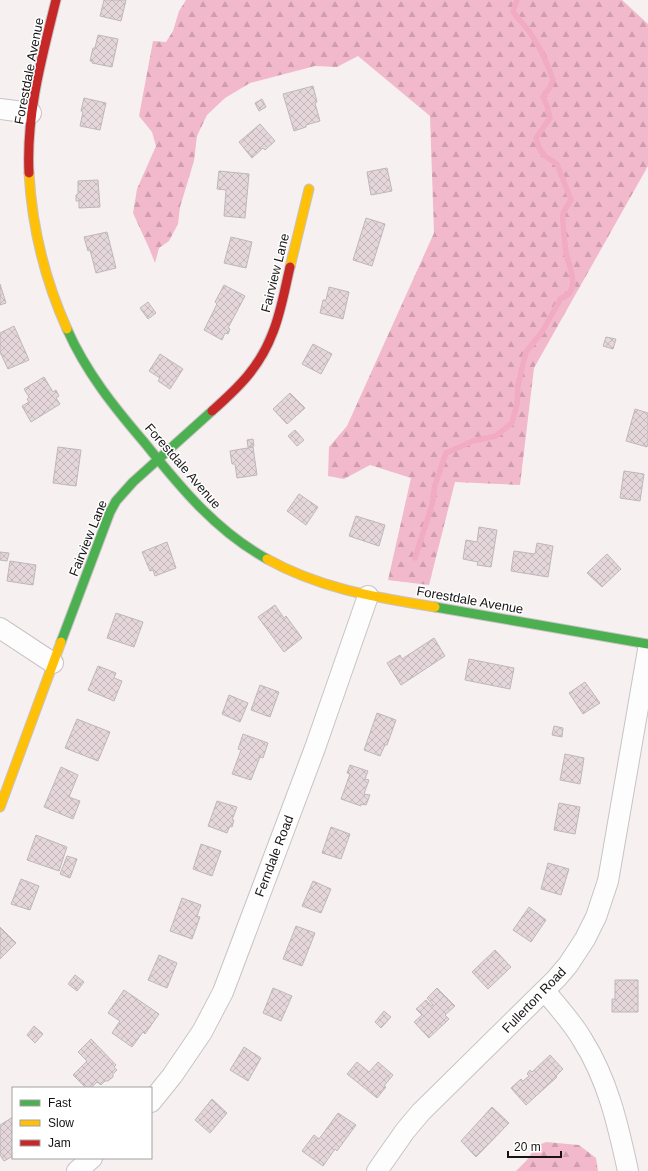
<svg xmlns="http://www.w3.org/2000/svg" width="648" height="1171" font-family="Helvetica,sans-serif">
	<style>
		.forest { fill: url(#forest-firs) }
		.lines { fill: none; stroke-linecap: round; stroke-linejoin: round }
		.stream { stroke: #f1abc2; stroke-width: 5.5 }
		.building { fill: url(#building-cross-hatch); stroke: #bdb8b9 }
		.street-casing { stroke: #c8c3c4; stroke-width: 22 }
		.fast-casing { stroke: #c8c3c4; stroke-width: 11 }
		.slow-casing { stroke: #c8c3c4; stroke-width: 11 }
		.jam-casing { stroke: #c8c3c4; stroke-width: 11 }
		.street { stroke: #fefdfd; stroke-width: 20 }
		.fast { stroke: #4caf50; stroke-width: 9 }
		.slow { stroke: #ffc107; stroke-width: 9 }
		.jam { stroke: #c62828; stroke-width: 9 }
		.labels { text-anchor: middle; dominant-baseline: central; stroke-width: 3; stroke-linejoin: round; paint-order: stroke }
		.street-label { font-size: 13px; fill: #171315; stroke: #fff }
	</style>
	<defs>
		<pattern id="forest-firs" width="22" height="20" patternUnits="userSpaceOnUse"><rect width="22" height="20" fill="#f2b9cc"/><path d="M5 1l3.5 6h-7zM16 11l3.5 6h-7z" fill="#cf9eae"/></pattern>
		<pattern id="building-cross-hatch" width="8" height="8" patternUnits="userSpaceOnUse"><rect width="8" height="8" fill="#e4d6da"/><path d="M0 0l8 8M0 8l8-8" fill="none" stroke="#c3b7ba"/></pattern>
	</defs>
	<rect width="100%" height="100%" fill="#f6f0f1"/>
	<!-- forest -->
	<g class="forest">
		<polygon points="186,0 622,0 648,24 648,166 534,368 520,485 455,482 429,585 388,580 411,478 370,465 344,479 328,476 329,447 347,426 434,233 430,116 358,56 337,67 315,66 250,83 225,98 207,115 197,136 194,161 180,207 178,224 169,241 159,248 155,263 149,248 133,213 137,189 156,146 152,132 139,116 153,41 166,42 173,31 179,11"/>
		<polygon points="546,1142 579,1145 596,1158 598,1171 516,1171 527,1160 536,1146"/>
	</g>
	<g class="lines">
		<!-- stream -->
		<path class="stream" d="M415 558 432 505 435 485 446 453 473 441 496 436 512 423 517 404 518 385 526 352 542 332 561 298C582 292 569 267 566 252 565 247 562 217 563 214 565 209 568 204 571 200L557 164 545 156 539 148 536 138 550 118 547 106 543 97 550 87 553 80C546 60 538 42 525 26 521 21 516 17 513 11L517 0"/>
	</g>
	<!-- building -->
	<g class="building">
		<polygon points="104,0 126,0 121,21 100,16"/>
		<polygon points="98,35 118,39 112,67 92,63 92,61 90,61 93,48 95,48"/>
		<polygon points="313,86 317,102 315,103 320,121 306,125 306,127 294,131 283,94"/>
		<polygon points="84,98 106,103 100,130 80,126 83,112 81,111"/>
		<polygon points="262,99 266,107 259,111 255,103"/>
		<polygon points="260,124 275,141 265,150 263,148 252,158 239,142"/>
		<polygon points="387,168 392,191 371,195 367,172"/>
		<polygon points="219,171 249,174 245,218 224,216 226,190 217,189"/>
		<polygon points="98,180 100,207 79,208 79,201 76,201 76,195 78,194 78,181"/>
		<polygon points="366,218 385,224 372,266 353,260"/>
		<polygon points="107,232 116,268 96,273 90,250 88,251 84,237"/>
		<polygon points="231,237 252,242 246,268 224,263"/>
		<polygon points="0,284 6,303 0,305"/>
		<polygon points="224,285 245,296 228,328 230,329 228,334 225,333 222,340 204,330 217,304 215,302"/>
		<polygon points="329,287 349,292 343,319 320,313 323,300 326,300"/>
		<polygon points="148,302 156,313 148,319 140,308"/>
		<polygon points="14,326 29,360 8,369 0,352 0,333"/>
		<polygon points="606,337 616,339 613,349 603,346"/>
		<polygon points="313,344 332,354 321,374 302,364"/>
		<polygon points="160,354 183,369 170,389 158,381 160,378 149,371"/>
		<polygon points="44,377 53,392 56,390 59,396 56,398 60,404 31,422 22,406 29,402 27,399 29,397 24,389"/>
		<polygon points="290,393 305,408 287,424 273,409"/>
		<polygon points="635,409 648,413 648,443 647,447 626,441"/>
		<polygon points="295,430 304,440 297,446 288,436"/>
		<polygon points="253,439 254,446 248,447 247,440"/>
		<polygon points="58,447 81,450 76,486 53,483"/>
		<polygon points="253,447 257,475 237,478 235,464 232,464 230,451"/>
		<polygon points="624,471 644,474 640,501 620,498"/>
		<polygon points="299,494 318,507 306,525 287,511"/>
		<polygon points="356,516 385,525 379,546 349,536"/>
		<polygon points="479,527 497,530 491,567 477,565 478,562 463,559 466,540 477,542"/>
		<polygon points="167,542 176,568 155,576 153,570 150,571 142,552"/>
		<polygon points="537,543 553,546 548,577 511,571 514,551 535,554"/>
		<polygon points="0,552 9,553 7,561 0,560"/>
		<polygon points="607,554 621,569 602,587 587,573"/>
		<polygon points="10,561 36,565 33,585 7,581"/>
		<polygon points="275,605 284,618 286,616 302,638 284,652 258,617"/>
		<polygon points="116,613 143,622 134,647 107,638"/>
		<polygon points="434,638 445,656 401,685 387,663 400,655 402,659"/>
		<polygon points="469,659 514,668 510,689 465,680"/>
		<polygon points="98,666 116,673 114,678 122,681 114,701 88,690"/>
		<polygon points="585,682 600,703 583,714 569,693"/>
		<polygon points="260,685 279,692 270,717 251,710"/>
		<polygon points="229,695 248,703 240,722 222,714"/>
		<polygon points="377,713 396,720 387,745 385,745 380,756 364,750"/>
		<polygon points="77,719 110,732 98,761 65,748"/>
		<polygon points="554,726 563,728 562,737 552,735"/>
		<polygon points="243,734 268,743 263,758 260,757 251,780 232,774 241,750 238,749"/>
		<polygon points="565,754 584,758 580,784 560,780"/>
		<polygon points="350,765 368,771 365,779 369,780 364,794 370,795 366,805 361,804 361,806 341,799 350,774 347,773"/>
		<polygon points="61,767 78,775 69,797 80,801 73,819 44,807"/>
		<polygon points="217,801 237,807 232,820 234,820 232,827 230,826 227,833 208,826"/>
		<polygon points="559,803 580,807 575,834 554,830"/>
		<polygon points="331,827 350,834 341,859 322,853"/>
		<polygon points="36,835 67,847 59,871 27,860"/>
		<polygon points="201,844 221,851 212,876 193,869"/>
		<polygon points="67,856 77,859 70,878 60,874"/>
		<polygon points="548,863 569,869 561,895 541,889"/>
		<polygon points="21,879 39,886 30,910 11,904"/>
		<polygon points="313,881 331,889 321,913 302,906"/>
		<polygon points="182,898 201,905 197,916 200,917 192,939 170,931"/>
		<polygon points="529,907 546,920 531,942 513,930"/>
		<polygon points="296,926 315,933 302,966 283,959"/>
		<polygon points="0,927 16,943 0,959"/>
		<polygon points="495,950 511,967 488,989 472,972"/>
		<polygon points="159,955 177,963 167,988 148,980"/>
		<polygon points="75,975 84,982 77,991 68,984"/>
		<polygon points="615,980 638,980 638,1012 612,1012 612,999 615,999"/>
		<polygon points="273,988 292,996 281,1021 263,1013"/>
		<polygon points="437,988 455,1006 445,1015 449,1019 429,1038 414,1022 422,1015 416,1009 426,1000 432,1006 433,1005 427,998"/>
		<polygon points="124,990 159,1014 145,1034 143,1032 132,1047 112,1033 120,1021 108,1013"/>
		<polygon points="384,1011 391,1017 381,1028 375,1022"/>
		<polygon points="34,1026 43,1034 35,1043 27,1035"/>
		<polygon points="91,1039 116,1065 114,1067 117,1070 113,1074 113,1077 108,1081 105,1081 101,1085 97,1082 91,1088 86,1088 73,1075 87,1061 78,1052"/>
		<polygon points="244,1047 261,1058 248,1081 230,1070"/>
		<polygon points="550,1055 563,1069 556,1076 557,1077 526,1105 511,1088 521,1079 523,1081 529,1076 527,1074 530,1070 532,1072"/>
		<polygon points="357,1062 369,1072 378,1062 393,1075 384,1086 386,1087 377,1098 347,1074"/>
		<polygon points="212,1099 227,1113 210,1133 195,1120"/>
		<polygon points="492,1107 509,1123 476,1157 461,1141"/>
		<polygon points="338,1113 356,1125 337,1151 335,1149 323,1166 302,1151 314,1135 319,1139"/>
		<polygon points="13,1117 13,1156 4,1161 0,1155 0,1125"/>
	</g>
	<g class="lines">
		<defs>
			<g id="street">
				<polyline points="0,109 31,113"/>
				<polyline points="0,628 53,663"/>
				<path d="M545 991C558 1007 572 1022 582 1039 608 1080 618 1125 628 1171"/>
				<polyline points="151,1102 172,1076 202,1032 223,992 315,748 368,596"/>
				<polyline points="77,1171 92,1158"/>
				<polyline points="377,1171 405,1131 421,1112 556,979 568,965 585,939 596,917 608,881 648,650"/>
			</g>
			<g id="fast">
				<path d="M67 329C86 372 114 407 144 442 180 487 216 531 267 559"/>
				<polyline points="435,607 648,644"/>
				<polyline points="61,642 110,512 116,501 133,482 212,411"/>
			</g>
			<g id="slow">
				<path d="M29 173C32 227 45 280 67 329"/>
				<polyline points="290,267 309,189"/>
				<path d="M267 559C321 589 375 597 435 607"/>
				<polyline points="0,807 61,642"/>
			</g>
			<g id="jam">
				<path d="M29 173C26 114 42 57 56 0"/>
				<path d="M212 411C239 387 260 367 273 332 281 312 285 288 290 267"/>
			</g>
		</defs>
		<!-- street casing -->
		<use href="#street" class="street-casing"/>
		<!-- fast casing -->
		<use href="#fast" class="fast-casing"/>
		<!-- slow casing -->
		<use href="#slow" class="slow-casing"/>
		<!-- jam casing -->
		<use href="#jam" class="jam-casing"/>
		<!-- street -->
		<use href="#street" class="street"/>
		<!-- fast -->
		<use href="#fast" class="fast"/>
		<!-- slow -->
		<use href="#slow" class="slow"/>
		<!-- jam -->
		<use href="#jam" class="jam"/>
	</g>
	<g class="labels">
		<!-- street labels -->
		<g class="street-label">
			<text transform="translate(29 71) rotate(-79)">Forestdale Avenue</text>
			<text transform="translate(275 273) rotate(-76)">Fairview Lane</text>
			<text transform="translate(183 466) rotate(49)">Forestdale Avenue</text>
			<text transform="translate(88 538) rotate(-68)">Fairview Lane</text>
			<text transform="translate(470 600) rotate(10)">Forestdale Avenue</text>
			<text transform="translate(274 856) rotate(-69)">Ferndale Road</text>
			<text transform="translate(534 1000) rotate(-46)">Fullerton Road</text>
		</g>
	</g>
	<!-- legend -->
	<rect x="12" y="1087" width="140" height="72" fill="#ffffff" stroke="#a2a1a1"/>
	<rect x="20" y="1100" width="20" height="6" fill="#4caf50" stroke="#a2a1a1"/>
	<text x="48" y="1107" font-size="12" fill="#171315">Fast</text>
	<rect x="20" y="1120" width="20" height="6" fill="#ffc107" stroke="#a2a1a1"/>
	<text x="48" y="1127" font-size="12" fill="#171315">Slow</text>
	<rect x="20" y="1140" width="20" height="6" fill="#c62828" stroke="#a2a1a1"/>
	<text x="48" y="1147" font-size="12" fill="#171315">Jam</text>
	<!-- scale -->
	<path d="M508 1151v6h53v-6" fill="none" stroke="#171315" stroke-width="2"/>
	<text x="514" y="1151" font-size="12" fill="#171315" stroke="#ffffff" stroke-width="3" paint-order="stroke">20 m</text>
</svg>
